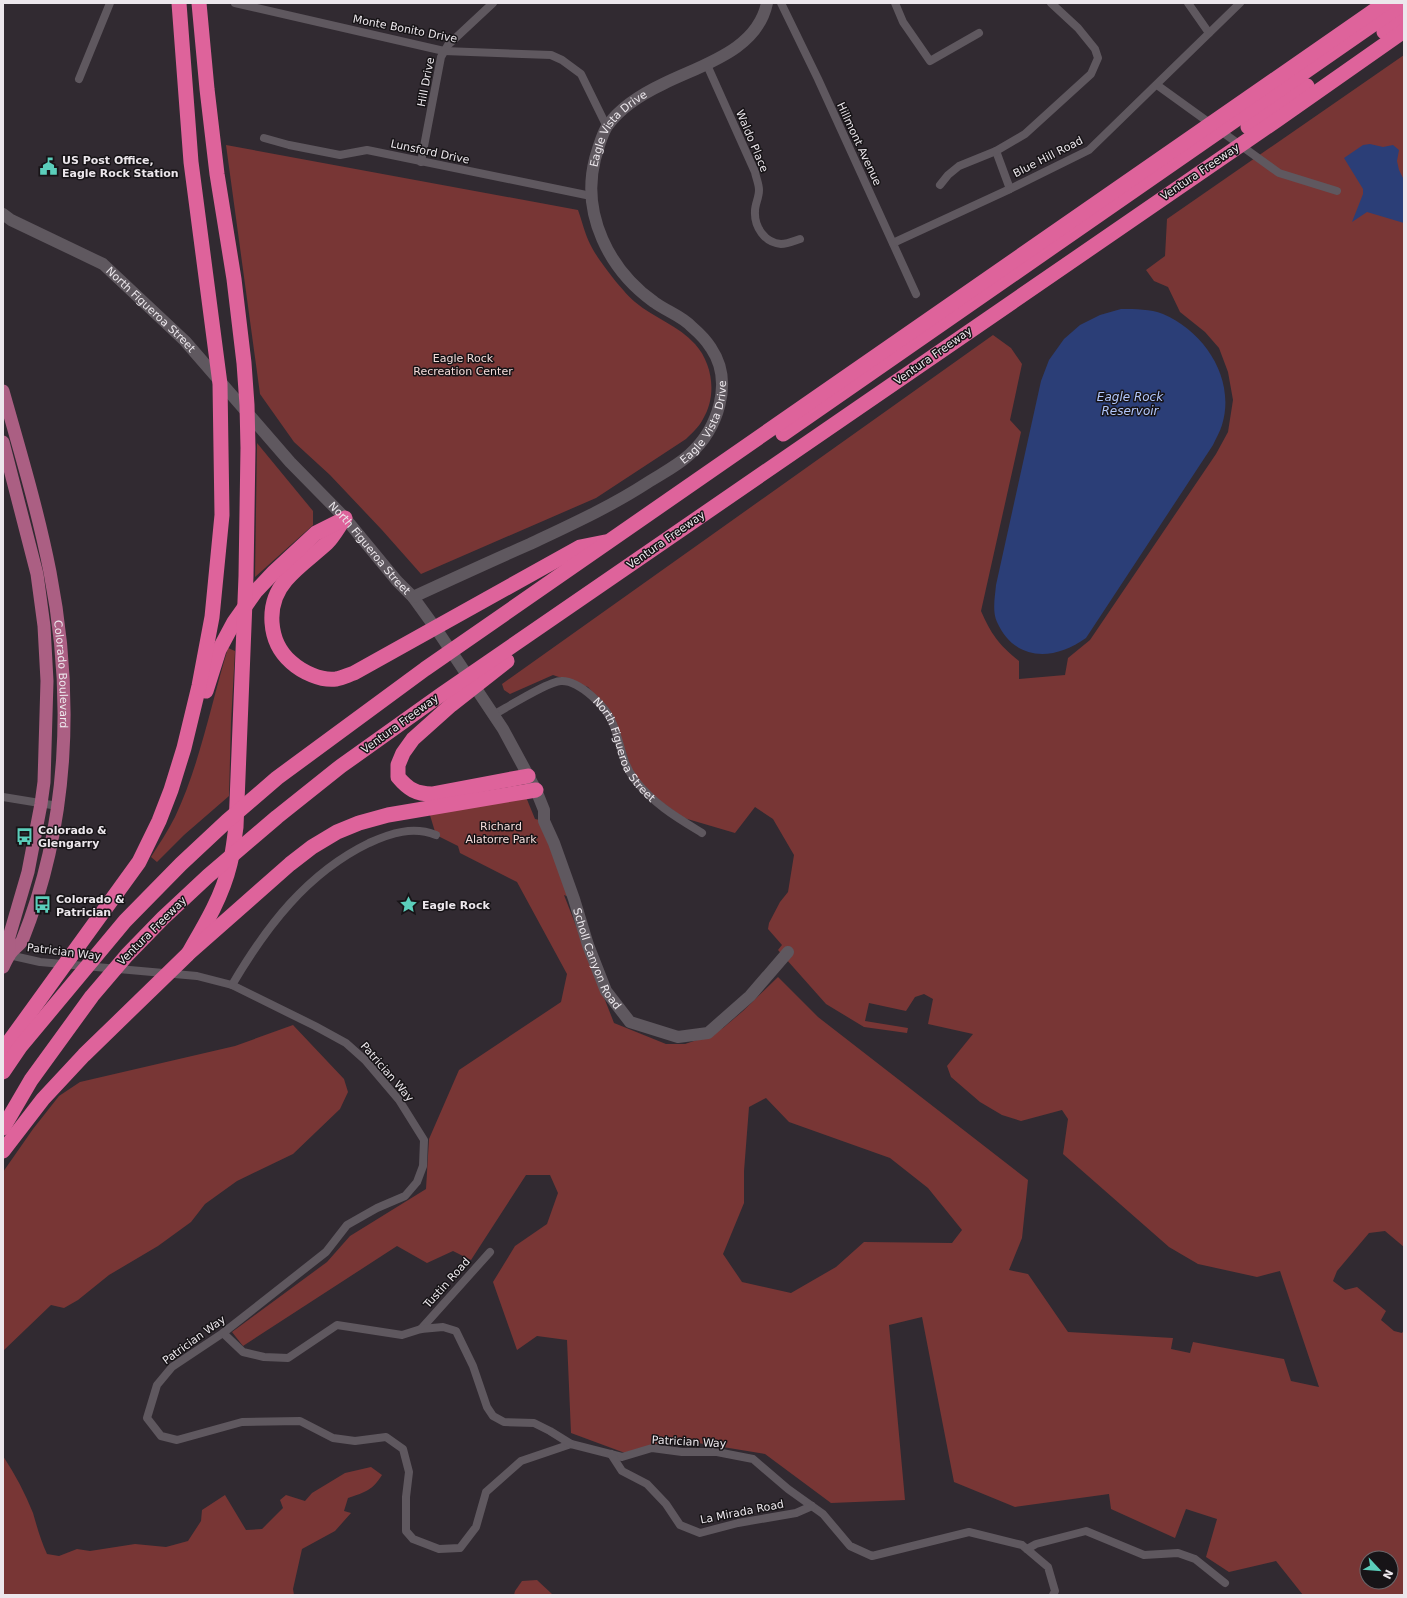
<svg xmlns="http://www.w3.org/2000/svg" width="1407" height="1598" font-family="'DejaVu Sans',sans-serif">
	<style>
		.green { fill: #783635; fill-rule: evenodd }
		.water { fill: #2b3e77 }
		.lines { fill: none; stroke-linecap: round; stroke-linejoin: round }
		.street { stroke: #5f585f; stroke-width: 8 }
		.secondary { stroke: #5f585f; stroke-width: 12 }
		.primary { stroke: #ab5f83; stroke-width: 13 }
		.highway { stroke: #de639b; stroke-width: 15 }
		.labels { text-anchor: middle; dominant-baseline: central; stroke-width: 3; stroke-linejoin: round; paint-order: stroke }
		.street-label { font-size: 11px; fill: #ece7ec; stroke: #171417 }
		.poi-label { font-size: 11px; font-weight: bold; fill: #ece7ec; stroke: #171417; text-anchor: start }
		.park-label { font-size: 11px; fill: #f3dbd9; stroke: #171417 }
		.water-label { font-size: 12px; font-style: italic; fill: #b2c7fc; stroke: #171417 }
	</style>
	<rect width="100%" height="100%" fill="#312a31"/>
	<!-- green -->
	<g class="green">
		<path d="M1404 55V1247L1385 1231 1369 1233 1337 1271 1333 1281 1345 1290 1357 1287 1386 1311 1381 1320 1394 1331 1402 1333 1404 1330V1595H1303L1276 1561 1229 1572 1206 1557 1217 1519 1186 1509 1175 1538 1111 1509 1109 1494 1015 1507 954 1482 922 1317 889 1325 905 1500 831 1503 765 1454 674 1439 625 1453 571 1433 567 1340 537 1336 517 1350 493 1282 515 1246 547 1224 558 1193 550 1175H526L471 1260 453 1251 427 1263 397 1246 243 1346 232 1332 327 1262 350 1236 426 1189 429 1139 459 1070 561 1002 567 974 517 882 460 853 458 846 436 835 429 812 526 797 535 819 544 821 574 899 564 895 614 1023 666 1044H685L703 1038 723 1028 743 1011 778 977 818 1017 1028 1180 1022 1238 1009 1270 1028 1274 1068 1332 1173 1338 1171 1349 1190 1353 1193 1342 1284 1359 1291 1381 1319 1387 1280 1271 1257 1277 1198 1264 1169 1247 1063 1154 1068 1119 1062 1110 1021 1121 1002 1115 980 1102 951 1077 947 1066 973 1034 928 1024 933 999 924 994 915 997 906 1011 869 1003 865 1021 908 1028 907 1033 864 1027 826 1004 778 950 782 945 768 929 769 923 780 902 788 892 794 855 773 819 755 807 735 833 684 818 648 792 633 773 613 716 588 687 553 675 510 694 504 690 502 684 993 335 1011 348 1022 364 1010 420 1021 432 981 611C991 634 999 645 1019 661V679L1065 675 1068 658 1090 640 1216 454 1228 432 1233 400 1228 372 1219 348 1205 332 1180 312 1168 287 1154 281 1146 270 1165 256 1167 219ZM766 1098 789 1122 890 1158 928 1188 962 1230 952 1243 864 1242 836 1267 791 1293 742 1282 723 1254 744 1203V1171L749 1107ZM1367 1558H1391V1582H1367Z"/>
		<path d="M226 145 578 210C582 221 585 234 590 244 597 259 623 292 635 302 654 318 679 326 695 344 713 364 717 396 703 419 699 427 692 433 686 439L596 498 421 574 382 530 330 475 294 442 260 394Z"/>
		<polygon points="257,443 313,511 313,525 255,577"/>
		<path d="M228 648 235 651 231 722 229 796 184 835 157 862 151 857C159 844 168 831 175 817 200 764 211 704 228 648Z"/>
		<polygon points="293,1025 344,1079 348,1092 340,1109 293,1154 237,1181 205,1204 191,1222 158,1246 109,1275 78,1300 64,1308 51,1305 3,1351 3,1172 33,1129 59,1096 80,1082 235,1046"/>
		<path d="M3 1456C15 1474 25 1493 33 1513 37 1527 41 1541 47 1554L59 1556 77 1549 90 1551 135 1544 166 1547 188 1541 201 1521 202 1510 225 1495 246 1530 262 1529 283 1508 280 1500 286 1495 305 1501 312 1493 345 1473 371 1467 382 1475C372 1491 365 1492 348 1498L344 1511 351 1513 335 1531 302 1549 293 1589 294 1595H3Z"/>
		<polygon points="537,1580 553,1595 514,1595 515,1591 522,1581"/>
	</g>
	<!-- water -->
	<g class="water">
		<polygon points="1370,144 1383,147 1393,145 1399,150 1397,161 1399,170 1404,180 1404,223 1367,212 1352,222 1363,194 1363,189 1344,158 1363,145"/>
		<path d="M1121 309C1136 309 1150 309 1163 314 1205 332 1236 379 1222 425 1220 432 1216 438 1213 445L1086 638C1054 661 1015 662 997 622 992 611 995 597 996 585L1041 381 1049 360 1064 339 1080 325 1100 315Z"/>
	</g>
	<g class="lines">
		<!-- street -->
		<g class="street">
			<polyline points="235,3 444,51 551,55 562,60 581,74 607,127"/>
			<polyline points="781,3 818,79 916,294"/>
			<polyline points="895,3 903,22 930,61 979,33"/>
			<polyline points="1188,3 1209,33"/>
			<path d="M707 65 755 172C756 178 759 184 759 190 759 198 755 204 755 211 754 227 765 243 781 244 787 244 794 241 800 239"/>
			<polyline points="79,79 110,3"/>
			<polyline points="1157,85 1279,173 1337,191"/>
			<polyline points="264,138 289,145 340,155 367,150 372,151 591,196"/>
			<polyline points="996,151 1010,189"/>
			<polyline points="421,162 441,57 448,45 493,3"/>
			<polyline points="940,185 948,175 959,166 996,151 1025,134 1091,74 1098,58 1095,49 1078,28 1051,3"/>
			<polyline points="893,243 1010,189 1089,150 1240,3"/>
			<path id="s1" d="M493 715C506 708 549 681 561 681 579 680 607 707 613 724 621 743 622 764 635 780 655 805 676 817 702 833"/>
			<polyline points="3,797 58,806"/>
			<polyline points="9,955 40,962 197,976 232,985 315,1026 346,1043 365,1060 399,1100 424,1140 423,1166 417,1182 405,1196 377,1208 347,1225 326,1252 223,1333 172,1367 157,1385 147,1418 161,1436 177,1440 242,1422 300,1421 333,1438 355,1441 386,1437 403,1449 409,1472 406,1497 406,1531 413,1539 439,1549 460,1548 476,1527 486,1492 521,1461 571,1444 622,1457 652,1448 682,1452 717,1452 753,1459 788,1489 823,1514 850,1546 872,1556 969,1532 1022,1545 1048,1567 1055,1591 1053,1595"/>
			<path d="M232 985C266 927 307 873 369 843 391 833 413 826 436 835"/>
			<polyline points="421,1329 490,1252"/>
			<polyline points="223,1333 243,1352 264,1357 288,1358 337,1325 402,1335 421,1329 443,1327 456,1331 473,1366 487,1407 493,1416 504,1422 534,1423 550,1431 571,1444"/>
			<polyline points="611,1454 622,1471 647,1484 666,1504 680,1525 700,1533 738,1523 796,1513 812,1506"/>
			<polyline points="1027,1549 1036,1544 1086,1531 1144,1555 1178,1553 1195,1559 1225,1583"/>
		</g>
		<!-- secondary -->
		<g class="secondary">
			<path id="s2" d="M3 214 11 220 103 264 185 341 290 462 345 518 397 581 413 597 439 633 503 729 536 790 544 810V821L554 843 574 899 588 945 606 991 630 1022 678 1037 708 1033 750 996 788 952"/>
			<path id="s3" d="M413 597C452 579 491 561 530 544 570 525 610 507 647 483 661 474 677 466 689 455 718 429 734 382 711 348 706 340 699 333 692 327 682 316 666 311 654 302 609 270 581 214 595 159 598 149 602 133 608 125 621 107 644 93 663 84 701 65 757 51 767 3"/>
		</g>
		<!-- primary -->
		<g class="primary">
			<path id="s4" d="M3 391C20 451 38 511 50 572 74 695 69 824 22 941 19 946 13 949 10 954 7 958 5 963 3 967"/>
			<polyline points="3,442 37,574 44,626 47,681 44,782 41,804 28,872 9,937 9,955"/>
		</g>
		<!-- highway -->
		<g class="highway">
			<polyline points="1384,32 1404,19"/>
			<polyline points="1248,127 1307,86"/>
			<polyline points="783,434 1404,3"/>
			<path d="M345 518C339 526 334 536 327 543 314 555 298 566 286 580 265 604 268 642 291 662 302 672 321 681 336 679 342 678 348 675 354 673L580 547 605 542"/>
			<path d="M507 661 451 705 413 739 403 753 398 765V777C408 789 416 794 432 794L528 776"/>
			<polyline points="206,691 219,650 234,622 256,591 274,572 316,533 342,520"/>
			<path d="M188 954C205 925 222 897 230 864 233 852 234 840 236 827L246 576 248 448 247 405 244 363 234 279 217 174 207 89 199 3"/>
			<polyline points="3,1050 139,862 159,821 171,790 184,748 199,686 212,617 222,515 220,384 191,162 179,3"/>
			<polyline points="3,1072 20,1047 125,921 181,864 227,821 277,778 425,669 1385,3"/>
			<polyline points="3,1128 31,1080 92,996 127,955 163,918 208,876 277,817 341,766 442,694 1277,120 1404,31"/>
			<polyline points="3,1151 43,1099 84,1055 188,954 290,864 312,847 337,832 359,823 388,815 536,790"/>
		</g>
	</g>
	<!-- icons -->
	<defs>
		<symbol id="civic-bare" viewBox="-9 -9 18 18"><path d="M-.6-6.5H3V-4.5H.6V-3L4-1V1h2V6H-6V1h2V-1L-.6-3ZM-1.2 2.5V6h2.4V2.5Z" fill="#5bcebb" stroke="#171417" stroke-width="2.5" paint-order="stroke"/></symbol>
		<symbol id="bus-bare" viewBox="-9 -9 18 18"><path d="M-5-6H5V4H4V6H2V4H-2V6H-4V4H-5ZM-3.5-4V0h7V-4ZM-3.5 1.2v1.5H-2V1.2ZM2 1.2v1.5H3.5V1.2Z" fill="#5bcebb" stroke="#171417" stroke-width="2.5" paint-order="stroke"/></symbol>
		<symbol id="sight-bare" viewBox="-9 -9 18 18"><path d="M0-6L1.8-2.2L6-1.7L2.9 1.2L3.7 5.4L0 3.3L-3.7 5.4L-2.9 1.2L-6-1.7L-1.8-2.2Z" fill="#5bcebb" stroke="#171417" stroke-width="2.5" paint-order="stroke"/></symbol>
	</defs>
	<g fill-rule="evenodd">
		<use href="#civic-bare" x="36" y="154" width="25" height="25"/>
		<use href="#bus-bare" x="12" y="824" width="25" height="25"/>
		<use href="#bus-bare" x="30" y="892" width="25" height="25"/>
		<use href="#sight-bare" x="396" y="892" width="25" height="25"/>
	</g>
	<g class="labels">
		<!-- street labels -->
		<g class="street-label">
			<text transform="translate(405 29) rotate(11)">Monte Bonito Drive</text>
			<text transform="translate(426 82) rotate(-79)">Hill Drive</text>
			<text stroke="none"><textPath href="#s3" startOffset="707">Eagle Vista Drive</textPath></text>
			<text transform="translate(752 141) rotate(67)">Waldo Place</text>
			<text transform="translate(859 144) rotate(65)">Hillmont Avenue</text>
			<text transform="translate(430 152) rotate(12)">Lunsford Drive</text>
			<text transform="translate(1048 157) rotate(-27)">Blue Hill Road</text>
			<text transform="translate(1200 172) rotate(-34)">Ventura Freeway</text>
			<text stroke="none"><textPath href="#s2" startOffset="178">North Figueroa Street</textPath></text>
			<text transform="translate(933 356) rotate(-35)">Ventura Freeway</text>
			<text stroke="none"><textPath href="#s3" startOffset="348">Eagle Vista Drive</textPath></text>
			<text transform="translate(666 540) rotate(-35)">Ventura Freeway</text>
			<text stroke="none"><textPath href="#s2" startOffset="502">North Figueroa Street</textPath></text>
			<text stroke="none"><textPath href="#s4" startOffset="290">Colorado Boulevard</textPath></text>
			<text transform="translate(400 724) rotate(-36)">Ventura Freeway</text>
			<text stroke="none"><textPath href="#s1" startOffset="175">North Figueroa Street</textPath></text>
			<text transform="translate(152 931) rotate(-45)">Ventura Freeway</text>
			<text transform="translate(64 952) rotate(7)">Patrician Way</text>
			<text stroke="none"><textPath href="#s2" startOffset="977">Scholl Canyon Road</textPath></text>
			<text transform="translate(387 1072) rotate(49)">Patrician Way</text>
			<text transform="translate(447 1283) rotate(-48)">Tustin Road</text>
			<text transform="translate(194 1340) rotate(-36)">Patrician Way</text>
			<text transform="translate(689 1442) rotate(3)">Patrician Way</text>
			<text transform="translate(742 1512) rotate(-11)">La Mirada Road</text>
		</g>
		<!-- poi labels -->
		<g class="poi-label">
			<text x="62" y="160">US Post Office,<tspan x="62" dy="13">Eagle Rock Station</tspan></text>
			<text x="38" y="830">Colorado &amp;<tspan x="38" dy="13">Glengarry</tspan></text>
			<text x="56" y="899">Colorado &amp;<tspan x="56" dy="13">Patrician</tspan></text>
			<text x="422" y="905">Eagle Rock</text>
		</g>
		<!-- park labels -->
		<g class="park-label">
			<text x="463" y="358">Eagle Rock<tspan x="463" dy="13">Recreation Center</tspan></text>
			<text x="501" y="826">Richard<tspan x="501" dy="13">Alatorre Park</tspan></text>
		</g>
		<!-- water labels -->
		<g class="water-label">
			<text x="1130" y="397">Eagle Rock<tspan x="1130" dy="14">Reservoir</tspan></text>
		</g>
	</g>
	<!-- border -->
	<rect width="1407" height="1598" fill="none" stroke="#ece7ec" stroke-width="8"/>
	<!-- north arrow -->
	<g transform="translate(1379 1570) rotate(116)"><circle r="19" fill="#171417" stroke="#6c686c"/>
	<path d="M0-3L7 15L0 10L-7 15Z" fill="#5bcebb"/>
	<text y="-6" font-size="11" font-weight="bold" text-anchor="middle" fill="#ece7ec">N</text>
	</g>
</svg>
